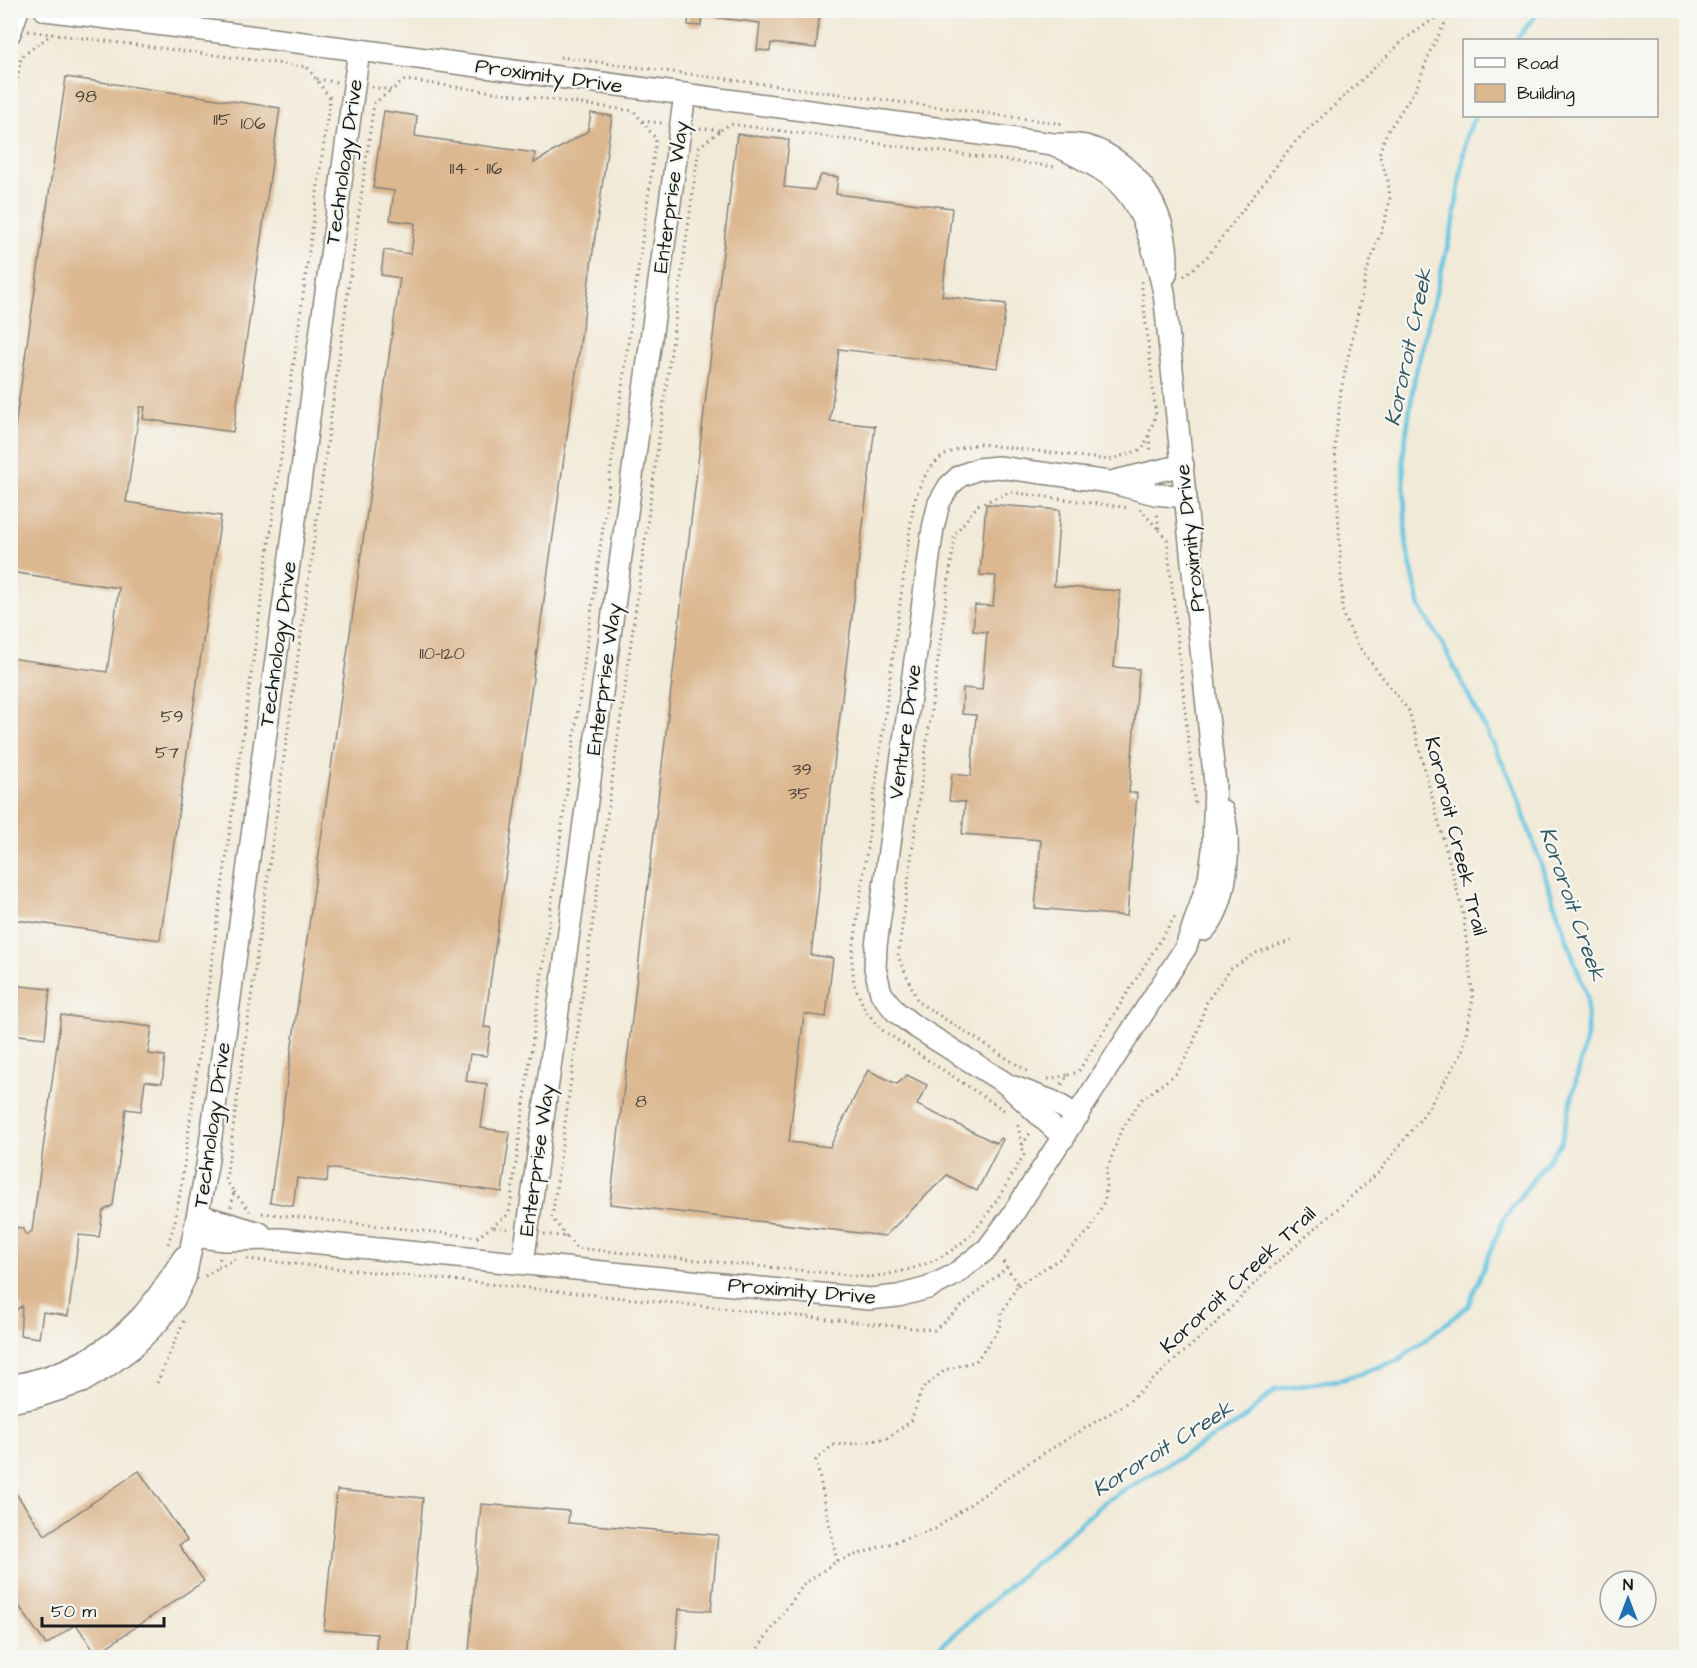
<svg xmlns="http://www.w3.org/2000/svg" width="1697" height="1668" font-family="'Architects Daughter',sans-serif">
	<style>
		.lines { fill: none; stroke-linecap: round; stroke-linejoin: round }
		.stream { stroke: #61c4df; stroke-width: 4.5 }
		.building { fill: #dcb891 }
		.minor-casing { stroke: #87837a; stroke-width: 24 }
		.path { stroke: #87837a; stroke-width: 3; stroke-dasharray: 1.5 4.5; stroke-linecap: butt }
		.minor { stroke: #fff; stroke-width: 21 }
		.labels { text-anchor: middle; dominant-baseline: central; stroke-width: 4.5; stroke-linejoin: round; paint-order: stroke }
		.number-label { font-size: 18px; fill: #4c4339 }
		.street-label { font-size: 21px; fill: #1c1c1c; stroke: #f6f6f2 }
		.water-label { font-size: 22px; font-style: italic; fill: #345760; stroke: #f6f6f2 }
	</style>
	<rect width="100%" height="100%" fill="#f6f6f2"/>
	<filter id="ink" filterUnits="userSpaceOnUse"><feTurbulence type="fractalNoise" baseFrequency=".0167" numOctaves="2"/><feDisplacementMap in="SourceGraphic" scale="12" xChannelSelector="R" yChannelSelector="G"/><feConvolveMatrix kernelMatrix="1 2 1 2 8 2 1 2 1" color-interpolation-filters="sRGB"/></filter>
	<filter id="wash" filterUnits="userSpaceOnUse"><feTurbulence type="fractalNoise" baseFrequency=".008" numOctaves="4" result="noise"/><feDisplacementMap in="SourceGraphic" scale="24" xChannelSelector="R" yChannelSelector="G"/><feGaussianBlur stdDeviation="1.35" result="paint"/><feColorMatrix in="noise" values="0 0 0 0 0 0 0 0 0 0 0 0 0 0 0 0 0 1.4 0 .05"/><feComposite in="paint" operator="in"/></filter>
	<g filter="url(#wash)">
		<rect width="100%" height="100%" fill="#f2ead8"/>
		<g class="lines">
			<!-- stream -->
			<g class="stream">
				<polyline points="1516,40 1540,10"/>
				<polyline points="927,1658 1107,1500 1241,1421 1275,1390 1344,1379 1399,1360 1468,1306 1504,1218 1561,1142 1587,1036 1587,997 1513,784 1443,645 1420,607 1406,543 1403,456 1415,375 1454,221 1466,137 1475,116"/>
			</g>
		</g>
		<g id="blocks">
			<!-- building -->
			<g class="building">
				<polygon points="679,10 820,10 816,48 771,43 770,51 757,50 760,23 702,16 701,26 688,25 689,13"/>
				<polygon points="66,77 280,108 233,432 143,419 145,407 140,407 126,502 221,516 160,940 10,919 10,658 107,672 119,588 10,572 10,461"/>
				<polygon points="384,111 417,116 415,136 535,153 534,163 588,131 591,113 612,116 484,1027 491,1028 487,1056 470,1054 466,1081 487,1084 481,1128 510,1132 502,1192 328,1168 327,1182 297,1178 293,1206 270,1202 400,278 381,275 384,250 411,254 415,223 390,220 394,191 373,188"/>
				<polygon points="737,134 789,140 784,187 814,190 821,175 838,177 836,194 952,208 942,296 1006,304 998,368 839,349 830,421 875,426 811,955 833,958 826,1017 804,1014 789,1142 830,1147 868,1070 897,1084 907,1075 927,1085 917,1105 996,1143 1001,1138 1003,1139 977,1191 947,1175 885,1236 610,1204"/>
				<polygon points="986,504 1060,510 1054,586 1120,591 1114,667 1139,669 1129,793 1137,793 1127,916 1035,908 1041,840 962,834 965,802 949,801 952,774 971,776 976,715 962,714 963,688 982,690 987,632 973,631 975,605 993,606 996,576 980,575"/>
				<polygon points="10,985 50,989 45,1038 10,1034"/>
				<polygon points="61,1015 152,1027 148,1054 165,1056 162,1083 145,1081 141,1111 126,1109 113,1205 103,1211 99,1237 79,1235 68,1316 43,1312 39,1338 20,1335 22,1306 14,1311 10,1328 10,1227 22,1228 26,1235 32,1231"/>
				<polygon points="139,1471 187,1540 179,1545 204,1581 96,1654 76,1624 46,1645 10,1593 10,1485 45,1535"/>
				<polygon points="337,1490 423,1498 408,1658 375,1658 377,1634 324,1630"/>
				<polygon points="481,1504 569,1511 568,1523 718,1535 711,1611 679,1609 675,1658 536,1658 469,1652"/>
			</g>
		</g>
	</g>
	<g filter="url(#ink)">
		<use href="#blocks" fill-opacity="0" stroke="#87837a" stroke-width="1.5"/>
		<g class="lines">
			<defs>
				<g id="minor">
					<path d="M45 10 359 50 1053 144C1064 144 1075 144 1086 146 1140 161 1173 222 1166 275"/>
					<polyline points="10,33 18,10"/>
					<polyline points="1115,481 1183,465"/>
					<path d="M1204 930C1228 906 1232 841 1223 811"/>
					<polyline points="1014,1087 1052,1101 1078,1116"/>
					<polyline points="1064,1138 1005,1083 913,1025 895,1011 881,993 875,968 876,946 933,528 939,503 949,486 960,476 978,469 998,467 1109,482 1155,494 1186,497"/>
					<polyline points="199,1215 260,1233"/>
					<path d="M194 1236 224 1240 281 1239 869 1299 898 1296 928 1288 954 1275 987 1249 1011 1217 1186 947 1209 879 1213 850 1215 784 1164 292C1153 249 1145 200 1106 173 1090 162 1071 153 1053 144"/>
					<polyline points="523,1263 685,94"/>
					<path d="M10 1386C61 1377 105 1356 140 1318 157 1300 170 1278 184 1257"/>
					<polyline points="10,1402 36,1397 82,1382 105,1368 132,1348 160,1320 175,1298 185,1278 207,1166 359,50"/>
				</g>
			</defs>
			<!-- minor casing -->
			<use href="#minor" class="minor-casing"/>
			<!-- path -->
			<g class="path">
				<polyline points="28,31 307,67 330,98 181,1187 175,1221 167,1248"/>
				<polyline points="560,57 1065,124"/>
				<polyline points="317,79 337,82"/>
				<polyline points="10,120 21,57 52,34"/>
				<polyline points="642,121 662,123"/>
				<polyline points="721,130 730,124 1056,167"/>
				<polyline points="1184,276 1207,257 1293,144 1405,39 1447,10"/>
				<polyline points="1149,436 1151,454"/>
				<polyline points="1140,509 1159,530 1157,511"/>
				<polyline points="1159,530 1167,539 1195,805"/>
				<polyline points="1027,1071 918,1002 898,956 955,534 978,505 1010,492 1130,508"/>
				<polyline points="1068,1075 1078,1072 1176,915"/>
				<polyline points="1048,1079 1068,1075 1061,1086"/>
				<path d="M1004 1110 882 1030 865 1010 854 984 852 959 913 507C923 469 939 449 980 444L1109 460 1143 449 1156 415 1141 279"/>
				<polyline points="1022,1145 1031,1132"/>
				<polyline points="234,1192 250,1211"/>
				<polyline points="231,1207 234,1192 226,1180 374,103 392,90 370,87"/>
				<polyline points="262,1213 478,1237 509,1214 656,139 634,111 405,80 392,90"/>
				<polyline points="494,1227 511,1229"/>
				<polyline points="544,1234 567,1237 552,1218 699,147 721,130 698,128"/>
				<path d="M567 1237 576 1248 868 1277C906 1273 946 1262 973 1232 993 1210 1008 1181 1024 1155L1017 1121"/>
				<polyline points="247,1259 934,1330 1007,1267"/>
				<polyline points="218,1268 235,1259"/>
				<polyline points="205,1276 218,1268 220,1257"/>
				<polyline points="1018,1285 1061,1258 1090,1230 1105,1200 1107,1170 1120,1133 1141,1100 1177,1073 1193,1044 1207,1001 1231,969 1256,953 1293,940"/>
				<polyline points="157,1383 184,1320"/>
				<polyline points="837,1561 816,1460 833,1445 861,1443 888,1438 911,1421 922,1389 945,1370 976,1361 999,1329 1002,1312 1018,1285 1002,1260"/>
				<polyline points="751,1658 804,1584 837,1561 935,1529 1033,1460 1128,1402 1213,1326 1267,1271 1380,1171 1425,1113 1462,1053 1473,998 1463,913 1409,711 1359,647 1343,615 1335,446 1341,390 1367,271 1385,220 1390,199 1388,181 1379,154 1386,134 1417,87 1431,49 1452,10"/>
			</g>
			<!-- minor -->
			<use href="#minor" class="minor"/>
		</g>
	</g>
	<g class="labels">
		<!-- number labels -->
		<g class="number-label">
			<text x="86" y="96">98</text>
			<text x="222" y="119">115</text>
			<text x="253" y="123">106</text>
			<text x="476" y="168">114 - 116</text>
			<text x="442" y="653">110-120</text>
			<text x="172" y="716">59</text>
			<text x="167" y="752">57</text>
			<text x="802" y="769">39</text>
			<text x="799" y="793">35</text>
			<text x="641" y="1101">8</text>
		</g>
		<!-- street labels -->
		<g class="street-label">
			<text transform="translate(549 76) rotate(8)">Proximity Drive</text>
			<text transform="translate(344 162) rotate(-82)">Technology Drive</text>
			<text transform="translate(671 197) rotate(-82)">Enterprise Way</text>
			<text transform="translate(1190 538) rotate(-96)">Proximity Drive</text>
			<text transform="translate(278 644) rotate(-82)">Technology Drive</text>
			<text transform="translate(604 679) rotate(-82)">Enterprise Way</text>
			<text transform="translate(905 732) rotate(-82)">Venture Drive</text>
			<text transform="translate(1456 836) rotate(76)">Kororoit Creek Trail</text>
			<text transform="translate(212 1125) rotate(-82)">Technology Drive</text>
			<text transform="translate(537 1160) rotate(-82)">Enterprise Way</text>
			<text transform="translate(1238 1280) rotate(-43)">Kororoit Creek Trail</text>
			<text transform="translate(802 1291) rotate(5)">Proximity Drive</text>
		</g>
		<!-- water labels -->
		<g class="water-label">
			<text transform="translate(1409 347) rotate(-78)">Kororoit Creek</text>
			<text transform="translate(1572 904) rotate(71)">Kororoit Creek</text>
			<text transform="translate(1163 1449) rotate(-32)">Kororoit Creek</text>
		</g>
	</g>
	<!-- margin -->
	<rect width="1697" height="1668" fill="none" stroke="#f6f6f2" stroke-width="36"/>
	<!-- legend -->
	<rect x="1463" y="39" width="195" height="78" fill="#f6f6f2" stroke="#9f9f9c" stroke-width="1.5"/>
	<rect x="1475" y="58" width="30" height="9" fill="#ffffff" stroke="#9f9f9c" stroke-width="1.5"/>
	<text x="1517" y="69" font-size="18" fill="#1c1c1c">Road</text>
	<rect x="1475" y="84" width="30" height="18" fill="#dcb891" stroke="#9f9f9c" stroke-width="1.5"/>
	<text x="1517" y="99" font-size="18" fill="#1c1c1c">Building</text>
	<!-- north arrow -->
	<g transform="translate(1628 1599)"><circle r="28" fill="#f6f6f2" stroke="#9f9f9c" stroke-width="1.5"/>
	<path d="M0-4.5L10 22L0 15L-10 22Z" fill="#1f6fb2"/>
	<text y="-9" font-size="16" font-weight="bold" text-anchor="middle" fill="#1c1c1c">N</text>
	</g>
	<!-- scale -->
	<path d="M42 1617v9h122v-9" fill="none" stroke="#1c1c1c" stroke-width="3"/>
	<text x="51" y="1617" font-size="18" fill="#1c1c1c" stroke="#f6f6f2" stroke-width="4.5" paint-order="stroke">50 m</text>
</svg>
